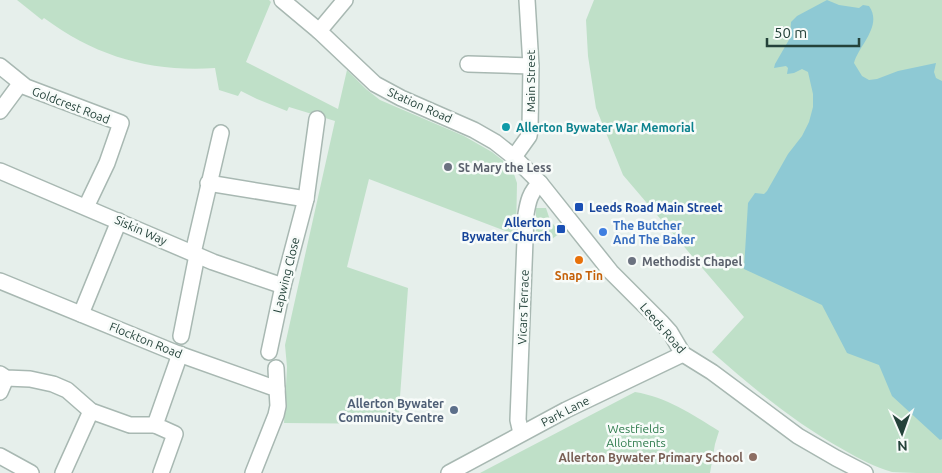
<svg xmlns="http://www.w3.org/2000/svg" width="942" height="473" font-family="Ubuntu,sans-serif">
	<style>
		.green { fill: #bfe0c8 }
		.water { fill: #8ec9d4 }
		.lines { fill: none; stroke-linecap: round; stroke-linejoin: round }
		.minor-casing { stroke: #a8b8b2; stroke-width: 18 }
		.minor { stroke: #fff; stroke-width: 15 }
		.culture-dot { fill: #0f9aa8; stroke: #f7fbf9; stroke-width: 2 }
		.worship-dot { fill: #6b7280; stroke: #f7fbf9; stroke-width: 2 }
		.transit-dot { fill: #1a4fb4; stroke: #f7fbf9; stroke-width: 2 }
		.shop-dot { fill: #3f7fe0; stroke: #f7fbf9; stroke-width: 2 }
		.food-dot { fill: #e8710a; stroke: #f7fbf9; stroke-width: 2 }
		.service-dot { fill: #5c6f8a; stroke: #f7fbf9; stroke-width: 2 }
		.education-dot { fill: #8d6e63; stroke: #f7fbf9; stroke-width: 2 }
		.labels { text-anchor: middle; dominant-baseline: central; stroke-width: 5; stroke-linejoin: round; paint-order: stroke }
		.street-label { font-size: 12px; fill: #24423a; stroke: #f7fbf9 }
		.culture-label { font-size: 12px; font-weight: bold; fill: #0d838f; stroke: #f7fbf9; text-anchor: start }
		.worship-label { font-size: 12px; font-weight: bold; fill: #5b616d; stroke: #f7fbf9; text-anchor: start }
		.transit-label { font-size: 12px; font-weight: bold; fill: #164399; stroke: #f7fbf9; text-anchor: start }
		.shop-label { font-size: 12px; font-weight: bold; fill: #366cbe; stroke: #f7fbf9; text-anchor: start }
		.food-label { font-size: 12px; font-weight: bold; fill: #c56008; stroke: #f7fbf9 }
		.service-label { font-size: 12px; font-weight: bold; fill: #4e5e75; stroke: #f7fbf9; text-anchor: end }
		.park-label { font-size: 12px; fill: #2d7a4b; stroke: #f7fbf9 }
		.education-label { font-size: 12px; font-weight: bold; fill: #785e54; stroke: #f7fbf9; text-anchor: end }
	</style>
	<rect width="100%" height="100%" fill="#e6efeb"/>
	<!-- green -->
	<g class="green">
		<path d="M17 0H269L271 2 246 62 338 109 347 70 366 89 380 100 464 136 492 152 506 163 513 171 517 183 516 235 369 179 347 267 408 288 398 424 284 423 287 367 285 345 335 121 289 107 287 111 257 99 241 91 238 96 219 90 215 68C150 72 97 57 44 18L42 20Z"/>
		<path d="M594 0H942V473C928 473 905 473 892 472 875 467 859 459 844 450 795 423 754 389 712 352L744 317 623 175 596 108 588 56 586 20Z"/>
		<polygon points="536,208 546,208 550,220 560,233 552,239 538,238 536,236"/>
		<path d="M635 392C666 397 692 414 719 431L715 444 710 473H480Z"/>
	</g>
	<!-- water -->
	<path class="water" d="M827 0 839 5 859 8 863 5 869 6C883 26 859 45 854 63L862 76 869 80 877 79 898 71 936 63 934 72 936 78 942 81V439L940 440 892 396 879 365 847 353 822 305 744 269 748 203 755 193 764 194 767 191 788 154 802 136 809 122 813 107V94L808 72 802 69 794 73 787 74 788 68 786 66 774 68 775 64 790 38 791 22 797 16Z"/>
	<g class="lines">
		<defs>
			<g id="minor">
				<polyline points="282,0 319,31 375,84 401,98 474,130 495,142 514,157 540,183 611,272 661,322 670,332 683,354 712,372 798,436 836,458 865,473"/>
				<polyline points="319,31 345,0"/>
				<polyline points="468,64 531,66"/>
				<polyline points="0,66 26,87 121,123 107,163 86,207"/>
				<polyline points="0,111 20,84"/>
				<polyline points="514,157 529,136 530,128 531,66 527,0"/>
				<polyline points="0,171 213,262 283,286"/>
				<polyline points="208,183 306,199"/>
				<polyline points="193,253 221,133"/>
				<polyline points="0,281 176,353 277,389 278,406 276,415 253,473"/>
				<polyline points="81,314 119,221"/>
				<polyline points="181,336 197,255"/>
				<polyline points="269,352 283,286 306,199 317,119"/>
				<polyline points="276,368 277,389"/>
				<polyline points="0,374 6,378 30,379 53,384 67,390 91,411 130,425 155,425"/>
				<polyline points="0,392 6,378"/>
				<path d="M521 433 518 420 526 214C528 202 530 192 540 183"/>
				<polyline points="0,456 31,473"/>
				<polyline points="63,473 91,411"/>
				<polyline points="161,473 175,434 155,425 180,354"/>
				<polyline points="449,473 566,410 683,354"/>
			</g>
		</defs>
		<!-- minor casing -->
		<use href="#minor" class="minor-casing"/>
		<!-- minor -->
		<use href="#minor" class="minor"/>
	</g>
	<!-- markers -->
	<circle class="culture-dot" cx="506" cy="127" r="5"/>
	<g class="worship-dot">
		<circle cx="448" cy="167" r="5"/>
		<circle cx="632" cy="261" r="5"/>
	</g>
	<g class="transit-dot">
		<rect x="574" y="202" width="10" height="10" rx="2.5"/>
		<rect x="556" y="224" width="10" height="10" rx="2.5"/>
	</g>
	<circle class="shop-dot" cx="603" cy="232" r="5"/>
	<circle class="food-dot" cx="579" cy="260" r="5"/>
	<circle class="service-dot" cx="454" cy="410" r="5"/>
	<circle class="education-dot" cx="753" cy="457" r="5"/>
	<g class="labels">
		<!-- street labels -->
		<g class="street-label">
			<text transform="translate(530 81) rotate(-90)">Main Street</text>
			<text transform="translate(71 105) rotate(21)">Goldcrest Road</text>
			<text transform="translate(420 105) rotate(24)">Station Road</text>
			<text transform="translate(141 230) rotate(24)">Siskin Way</text>
			<text transform="translate(286 275) rotate(-76)">Lapwing Close</text>
			<text transform="translate(523 307) rotate(-88)">Vicars Terrace</text>
			<text transform="translate(663 328) rotate(49)">Leeds Road</text>
			<text transform="translate(146 340) rotate(22)">Flockton Road</text>
			<text transform="translate(565 411) rotate(-27)">Park Lane</text>
		</g>
		<!-- culture labels -->
		<g class="culture-label">
			<text x="516" y="127">Allerton Bywater War Memorial</text>
		</g>
		<!-- worship labels -->
		<g class="worship-label">
			<text x="458" y="167">St Mary the Less</text>
			<text x="642" y="261">Methodist Chapel</text>
		</g>
		<!-- transit labels -->
		<g class="transit-label">
			<text x="589" y="207">Leeds Road Main Street</text>
			<text x="551" y="222" text-anchor="end">Allerton<tspan x="551" dy="14">Bywater Church</tspan></text>
		</g>
		<!-- shop labels -->
		<g class="shop-label">
			<text x="613" y="225">The Butcher<tspan x="613" dy="14">And The Baker</tspan></text>
		</g>
		<!-- food labels -->
		<g class="food-label">
			<text x="579" y="275">Snap Tin</text>
		</g>
		<!-- service labels -->
		<g class="service-label">
			<text x="444" y="403">Allerton Bywater<tspan x="444" dy="14">Community Centre</tspan></text>
		</g>
		<!-- park labels -->
		<g class="park-label">
			<text x="636" y="428">Westfields<tspan x="636" dy="14">Allotments</tspan></text>
		</g>
		<!-- education labels -->
		<g class="education-label">
			<text x="743" y="457">Allerton Bywater Primary School</text>
		</g>
	</g>
	<!-- north arrow -->
	<g transform="translate(902 433) rotate(178)" stroke="#f7fbf9" stroke-width="4" paint-order="stroke">
	<path d="M0-4L9 19L0 12L-9 19Z" fill="#24423a"/>
	<text y="-8" font-size="14" font-weight="bold" text-anchor="middle" fill="#24423a">N</text>
	</g>
	<!-- scale -->
	<path d="M767 38v8h92v-8" fill="none" stroke="#24423a" stroke-width="2.5"/>
	<text x="774" y="38" font-size="15" fill="#24423a" stroke="#f7fbf9" stroke-width="4" paint-order="stroke">50 m</text>
</svg>
